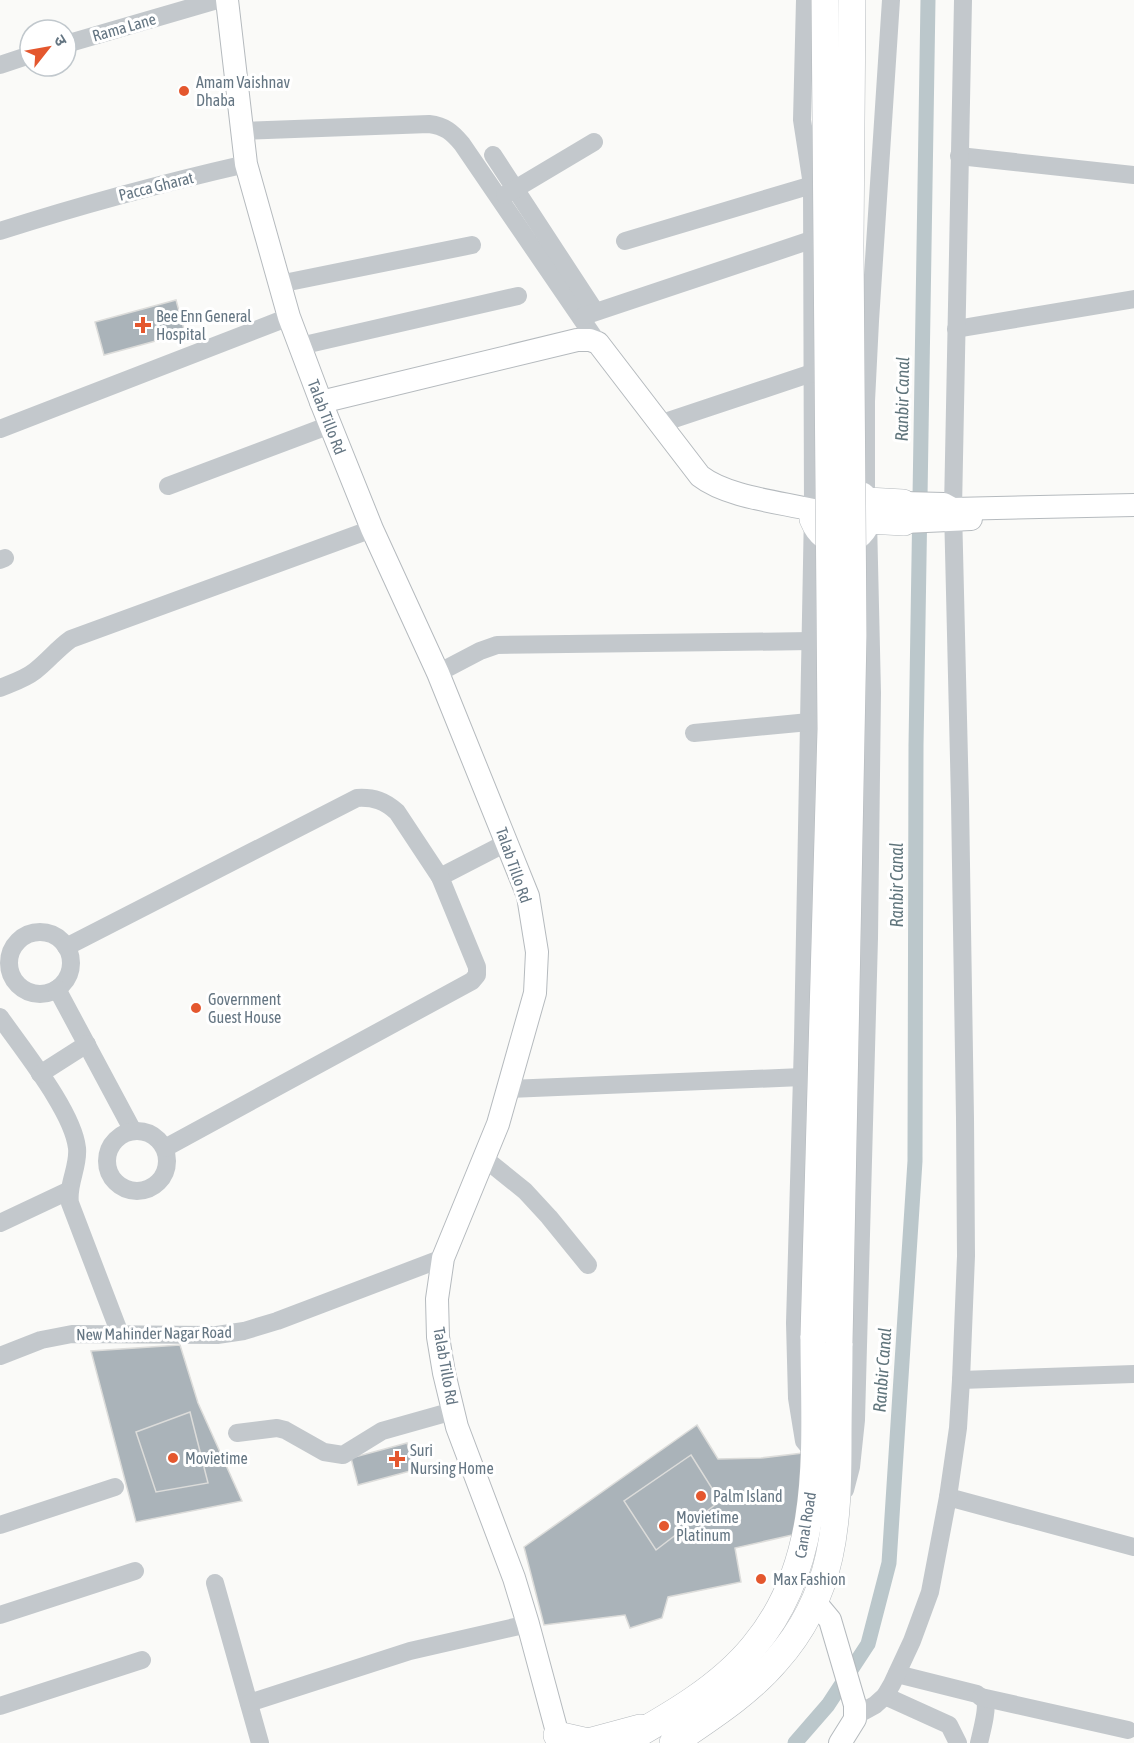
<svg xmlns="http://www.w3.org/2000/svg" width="1134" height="1743" font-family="'Asap Condensed','Noto Sans Devanagari',sans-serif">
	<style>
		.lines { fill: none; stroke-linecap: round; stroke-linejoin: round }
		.canal { stroke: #bbc7cb; stroke-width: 15 }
		.building { fill: #aab3b9; stroke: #dcdcda; stroke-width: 1.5 }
		.major-casing { stroke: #b5babe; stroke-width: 24 }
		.highway-casing { stroke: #b4b9bd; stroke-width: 28 }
		.minor { stroke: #c3c8cc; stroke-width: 18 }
		.major { stroke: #fff; stroke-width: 22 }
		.highway { stroke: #fff; stroke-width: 27 }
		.highway-bridge-casing { stroke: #b4b9bd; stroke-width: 28; stroke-linecap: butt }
		.highway-bridge { stroke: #fff; stroke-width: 27 }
		.poi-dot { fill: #e4572e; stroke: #fff; stroke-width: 2 }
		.labels { text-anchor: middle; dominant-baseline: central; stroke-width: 6; stroke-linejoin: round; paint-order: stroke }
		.street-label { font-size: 16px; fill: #657683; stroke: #fff }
		.poi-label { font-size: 16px; fill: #657683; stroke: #fff; text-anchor: start }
		.water-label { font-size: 18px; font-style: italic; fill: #60757c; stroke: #fff }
	</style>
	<rect width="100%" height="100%" fill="#fafaf8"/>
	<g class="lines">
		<!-- canal -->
		<polyline class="canal" points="795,1743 828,1705 868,1644 889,1563 915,1161 916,746 928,0"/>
	</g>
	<!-- building -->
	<g class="building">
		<polygon points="176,300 185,333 104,355 95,322"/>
		<polygon points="180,1345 198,1403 242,1501 136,1522 91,1351"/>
		<polygon points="190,1412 208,1483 156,1492 136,1432"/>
		<polygon points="697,1425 718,1459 761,1458 811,1452 801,1533 735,1548 741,1582 668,1597 662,1618 630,1628 625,1615 544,1625 524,1547"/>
		<polygon points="407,1443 414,1470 358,1485 351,1458"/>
		<polygon points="691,1455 720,1501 656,1550 624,1501"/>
	</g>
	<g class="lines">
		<defs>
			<g id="major">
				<polyline points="227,0 246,164 289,317 321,402 372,529 438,673 528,896 537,952 535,993 498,1124 443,1258 437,1299 438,1337 444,1373 457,1427 514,1578 528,1624 560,1743"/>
				<path d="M321 402 577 340H590L598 343 700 476C727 497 779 502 813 510"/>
				<polyline points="903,503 944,504 953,509 1134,505"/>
				<polyline points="904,522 971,519"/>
				<polyline points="815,1602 830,1620 855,1705 855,1719 840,1743"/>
			</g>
			<g id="highway">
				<polyline points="862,496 867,501 903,503"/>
				<path d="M813 519C825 548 856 550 868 520L904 522"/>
				<polyline points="557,1735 588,1742 640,1728"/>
				<path d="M622 1743C668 1717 720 1688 754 1646 827 1559 814 1442 814 1336"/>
				<path d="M673 1743C708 1719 748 1694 776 1661 835 1595 838 1523 838 1439 838 1407 839 1375 839 1343"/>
			</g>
		</defs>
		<!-- major casing -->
		<use href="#major" class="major-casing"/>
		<!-- highway casing -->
		<use href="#highway" class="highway-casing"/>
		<!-- minor -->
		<g class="minor">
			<polyline points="805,0 802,120 812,185 813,510 803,1041 795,1323 797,1398 804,1441 809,1447"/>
			<polyline points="66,44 217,0"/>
			<polyline points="0,65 30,55"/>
			<path d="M243 131 429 124C445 126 452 132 462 144L598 343"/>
			<polyline points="493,155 595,311"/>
			<polyline points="959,156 1134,175"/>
			<polyline points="505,195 594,142"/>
			<path d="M0 231C81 205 163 183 246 164"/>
			<polyline points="625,241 812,185"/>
			<polyline points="279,284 472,245"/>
			<polyline points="581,317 811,240"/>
			<polyline points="956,329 1134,299"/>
			<polyline points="300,346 518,296"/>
			<polyline points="659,424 812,373"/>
			<polyline points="0,429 289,317"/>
			<polyline points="168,486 330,425"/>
			<polyline points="866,492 866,401 870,321 891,0"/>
			<polyline points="0,560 5,558"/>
			<polyline points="438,673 480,651 497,645 812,641"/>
			<path d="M0 688C12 683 25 679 35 671 48 661 58 648 71 639L372 529"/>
			<polyline points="694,733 809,722"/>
			<circle cx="40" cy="963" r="31"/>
			<path d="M66 947 357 798C374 797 385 801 397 812L440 877 508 842"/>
			<polyline points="57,989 133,1131"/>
			<path d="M0 1017C22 1049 73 1111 77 1148 79 1167 67 1184 70 1203L120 1334"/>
			<polyline points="40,1074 87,1044"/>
			<polyline points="509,1089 802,1077"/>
			<circle cx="137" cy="1161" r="30"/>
			<polyline points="165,1148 472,981 477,975 477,967 440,877"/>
			<polyline points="484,1158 525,1191 549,1217 588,1265"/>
			<polyline points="0,1223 68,1191"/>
			<polyline points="0,1356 41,1340 72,1334 217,1335 244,1331 277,1321 443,1258"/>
			<polyline points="961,1380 1134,1374"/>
			<polyline points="237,1433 277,1428 285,1430 324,1452 343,1455 382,1431 453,1411"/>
			<polyline points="845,1490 851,1467 856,1420 869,938 872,693 868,520"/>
			<polyline points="948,1497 1134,1547"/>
			<polyline points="0,1525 115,1487"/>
			<polyline points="215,1583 260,1743"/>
			<polyline points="0,1615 135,1571"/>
			<path d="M897 1674 977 1694C979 1696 983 1698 985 1701 988 1709 981 1734 979 1743"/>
			<polyline points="885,1696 949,1725 958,1743"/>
			<polyline points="981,1697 1128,1730"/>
			<polyline points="249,1703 410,1651 528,1624"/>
			<polyline points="0,1706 142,1660"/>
			<polyline points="855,1716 875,1705 885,1696 892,1684 912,1641 930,1592 948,1497 958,1428 961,1380 966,1256 965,1118 960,801 953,509 963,0"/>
		</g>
		<!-- major -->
		<use href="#major" class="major"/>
		<!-- highway -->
		<use href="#highway" class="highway"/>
		<defs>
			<g id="highway-bridge">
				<polyline points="814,1336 831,729 825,0"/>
				<polyline points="839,1343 853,635 850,245 852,0"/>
			</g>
		</defs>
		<!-- highway-bridge casing -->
		<use href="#highway-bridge" class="highway-bridge-casing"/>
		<!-- highway-bridge -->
		<use href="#highway-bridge" class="highway-bridge"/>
	</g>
	<!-- markers -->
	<g class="poi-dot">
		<circle cx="184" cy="91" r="6"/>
		<path d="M140 316h6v6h6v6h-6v6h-6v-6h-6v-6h6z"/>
		<circle cx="196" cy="1008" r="6"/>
		<circle cx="173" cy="1458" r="6"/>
		<path d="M394 1450h6v6h6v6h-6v6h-6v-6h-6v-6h6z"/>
		<circle cx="701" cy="1496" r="6"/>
		<circle cx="664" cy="1526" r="6"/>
		<circle cx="761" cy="1579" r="6"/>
	</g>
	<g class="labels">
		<!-- street labels -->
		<g class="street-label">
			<text transform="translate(124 27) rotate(-16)">Rama Lane</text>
			<text transform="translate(156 186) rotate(-14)">Pacca Gharat</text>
			<text transform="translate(327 417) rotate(69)">Talab Tillo Rd</text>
			<text transform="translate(514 865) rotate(71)">Talab Tillo Rd</text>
			<text transform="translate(154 1333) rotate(-1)">New Mahinder Nagar Road</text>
			<text transform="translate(446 1366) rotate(80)">Talab Tillo Rd</text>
			<text transform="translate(805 1525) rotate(-81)">Canal Road</text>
		</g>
		<!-- poi labels -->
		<g class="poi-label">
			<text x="196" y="82">Amam Vaishnav<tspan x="196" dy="18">Dhaba</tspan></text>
			<text x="156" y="316">Bee Enn General<tspan x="156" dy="18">Hospital</tspan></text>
			<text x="208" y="999">Government<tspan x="208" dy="18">Guest House</tspan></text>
			<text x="410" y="1450">Suri<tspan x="410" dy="18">Nursing Home</tspan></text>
			<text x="185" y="1458">Movietime</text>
			<text x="713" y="1496">Palm Island</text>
			<text x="676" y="1517">Movietime<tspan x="676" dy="18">Platinum</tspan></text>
			<text x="773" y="1579">Max Fashion</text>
		</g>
		<!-- water labels -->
		<g class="water-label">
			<text transform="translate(902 399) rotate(-89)">Ranbir Canal</text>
			<text transform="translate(896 885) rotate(-90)">Ranbir Canal</text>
			<text transform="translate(882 1370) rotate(-86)">Ranbir Canal</text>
		</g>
	</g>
	<!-- north arrow -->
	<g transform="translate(48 48) rotate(59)"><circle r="28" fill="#ffffff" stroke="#c1c8cd" stroke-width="1.5"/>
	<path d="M0-4.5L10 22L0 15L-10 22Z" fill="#e4572e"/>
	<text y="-9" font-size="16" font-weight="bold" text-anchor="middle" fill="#657683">उ</text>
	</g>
</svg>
